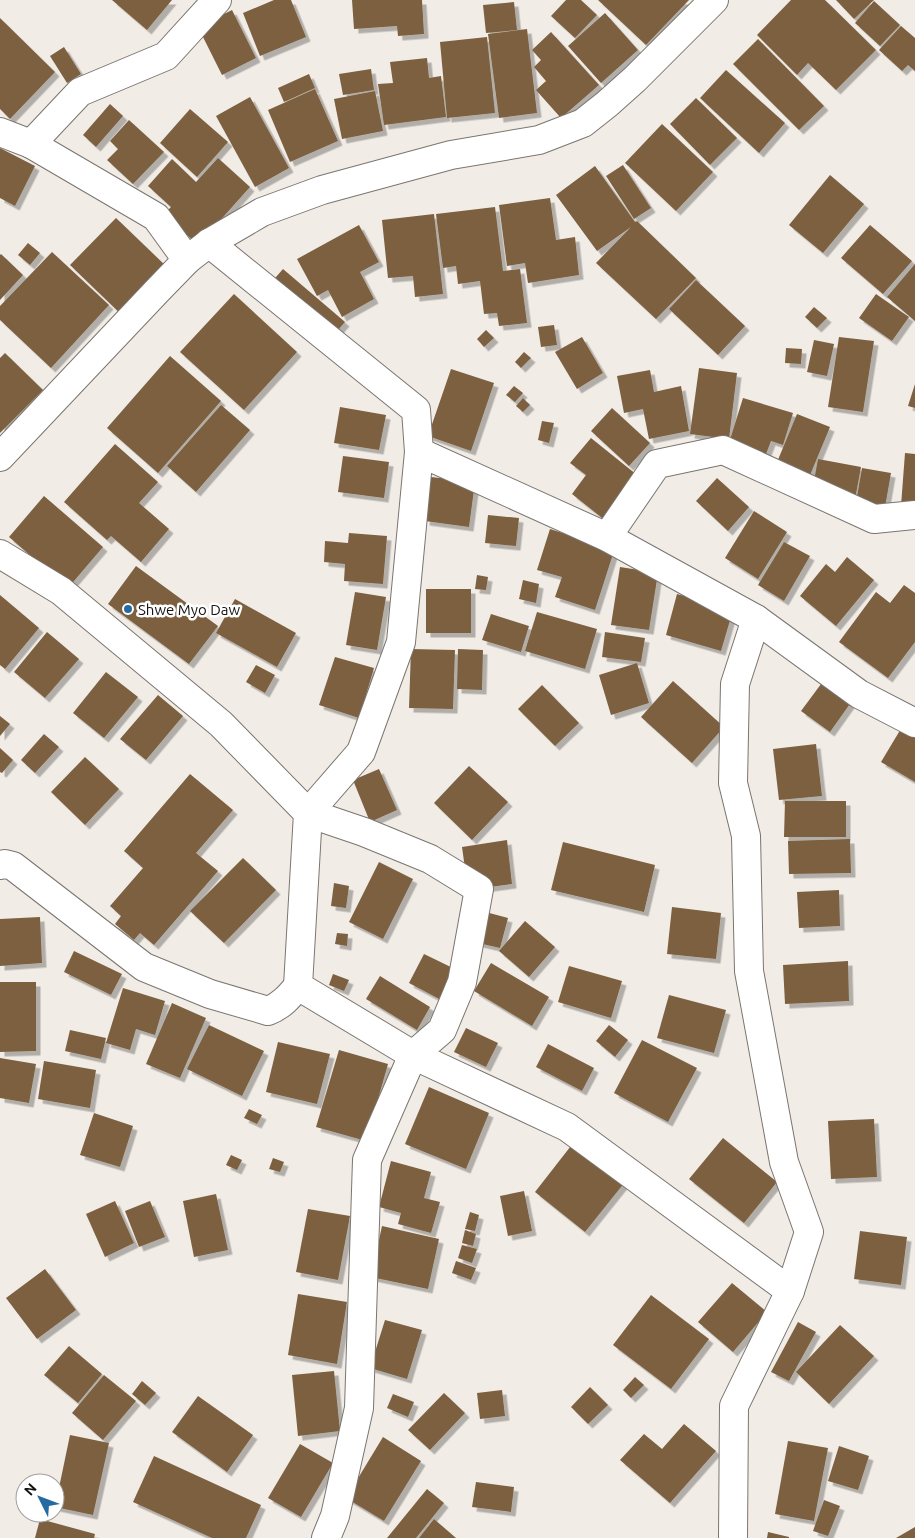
<svg xmlns="http://www.w3.org/2000/svg" width="915" height="1538" font-family="Ubuntu,sans-serif">
	<style>
		.building { fill: #7b6041; filter: url(#shadow) }
		.lines { fill: none; stroke-linecap: round; stroke-linejoin: round }
		.street-casing { stroke: #7b7570; stroke-width: 30 }
		.highway-casing { stroke: #7b7570; stroke-width: 30 }
		.street { stroke: #fff; stroke-width: 28 }
		.highway { stroke: #fff; stroke-width: 28 }
		.poi-dot { fill: #266ba0; stroke: #fff; stroke-width: 2 }
		.labels { text-anchor: middle; dominant-baseline: central; stroke-width: 5; stroke-linejoin: round; paint-order: stroke }
		.poi-label { font-size: 15px; fill: #141210; stroke: #fff; text-anchor: start }
	</style>
	<defs>
		<filter id="shadow"><feDropShadow dx="4.5" dy="4.5" stdDeviation="0" flood-color="#0004"/></filter>
	</defs>
	<rect width="100%" height="100%" fill="#f2ece6"/>
	<!-- building -->
	<g class="building">
		<polygon points="112,0 172,0 147,30"/>
		<polygon points="274,0 291,0 306,37 260,56 243,13"/>
		<polygon points="352,0 422,0 424,34 398,36 397,26 354,29"/>
		<polygon points="566,0 581,0 597,15 575,38 551,16"/>
		<polygon points="598,0 689,0 646,45"/>
		<polygon points="791,0 825,0 876,50 836,90 808,63 797,75 757,35"/>
		<polygon points="836,0 874,0 854,19"/>
		<polygon points="874,1 900,25 880,46 855,23"/>
		<polygon points="514,2 517,30 486,33 483,5"/>
		<polygon points="232,10 256,58 222,75 198,27"/>
		<polygon points="605,13 638,50 601,83 568,46"/>
		<polygon points="0,18 55,72 10,119 0,109"/>
		<polygon points="901,26 915,38 915,71 908,65 902,71 879,50"/>
		<polygon points="527,29 537,113 499,118 488,34"/>
		<polygon points="551,32 599,85 561,118 536,90 546,81 534,67 541,60 532,50"/>
		<polygon points="487,37 495,113 447,118 440,42"/>
		<polygon points="758,39 824,106 799,130 733,64"/>
		<polygon points="64,47 81,74 67,83 50,56"/>
		<polygon points="427,58 429,78 441,76 446,117 384,125 378,84 393,83 390,62"/>
		<polygon points="371,69 374,90 343,95 339,74"/>
		<polygon points="726,70 785,123 759,153 700,98"/>
		<polygon points="309,74 315,88 284,102 278,88"/>
		<polygon points="315,89 338,141 290,162 268,110"/>
		<polygon points="375,91 383,131 342,139 334,99"/>
		<polygon points="250,97 289,168 255,187 216,116"/>
		<polygon points="696,98 737,138 710,165 670,124"/>
		<polygon points="110,104 123,116 96,147 83,135"/>
		<polygon points="190,109 228,142 197,177 160,143"/>
		<polygon points="129,120 164,152 133,184 107,160 118,149 110,141"/>
		<polygon points="662,124 713,172 676,211 625,163"/>
		<polygon points="0,148 35,166 15,206 0,198"/>
		<polygon points="218,158 250,187 198,245 164,214 171,207 148,186 172,159 196,182"/>
		<polygon points="623,165 651,208 634,219 606,176"/>
		<polygon points="595,166 635,222 637,221 696,278 656,319 596,263 631,227 597,251 556,195"/>
		<polygon points="830,175 864,204 823,253 789,225"/>
		<polygon points="550,198 556,240 575,237 579,275 528,283 525,263 507,266 499,205"/>
		<polygon points="495,207 503,271 520,269 527,323 499,326 497,313 484,314 480,281 458,284 456,266 443,268 436,214"/>
		<polygon points="434,214 443,294 415,297 413,276 388,278 382,220"/>
		<polygon points="116,218 169,269 124,317 70,265"/>
		<polygon points="359,225 379,262 360,272 374,299 342,317 328,290 317,296 297,259"/>
		<polygon points="870,225 912,261 883,294 841,258"/>
		<polygon points="28,243 40,253 30,265 18,255"/>
		<polygon points="52,252 109,305 51,368 0,320 0,306"/>
		<polygon points="1,254 23,275 0,300 0,255"/>
		<polygon points="915,264 915,321 887,297"/>
		<polygon points="283,269 345,322 323,347 262,293"/>
		<polygon points="696,280 745,326 718,355 669,309"/>
		<polygon points="234,294 297,352 244,410 180,352"/>
		<polygon points="876,294 909,317 892,341 859,318"/>
		<polygon points="814,307 827,318 817,328 805,317"/>
		<polygon points="554,325 557,345 541,347 538,327"/>
		<polygon points="486,330 494,338 484,347 477,339"/>
		<polygon points="582,337 603,373 577,389 555,352"/>
		<polygon points="839,337 874,341 863,412 828,407"/>
		<polygon points="814,340 834,344 827,376 807,372"/>
		<polygon points="786,348 802,349 801,364 785,363"/>
		<polygon points="524,352 531,358 521,368 515,362"/>
		<polygon points="5,353 43,390 0,433 0,358"/>
		<polygon points="170,356 221,401 158,473 107,428"/>
		<polygon points="699,368 737,373 729,439 690,434"/>
		<polygon points="451,369 494,383 471,451 428,436"/>
		<polygon points="650,370 654,392 681,386 689,431 649,439 643,409 624,413 617,376"/>
		<polygon points="915,384 915,408 908,406"/>
		<polygon points="514,386 523,393 515,402 506,395"/>
		<polygon points="523,398 530,405 523,412 516,406"/>
		<polygon points="743,398 793,413 783,445 771,441 766,454 729,443"/>
		<polygon points="221,405 250,430 196,492 167,466"/>
		<polygon points="340,407 386,415 379,450 334,443"/>
		<polygon points="612,408 650,443 629,466 591,431"/>
		<polygon points="797,414 830,427 808,480 775,467"/>
		<polygon points="542,421 554,423 549,443 538,440"/>
		<polygon points="591,438 637,475 606,521 572,494 586,475 570,463"/>
		<polygon points="115,444 158,482 139,503 169,529 141,562 111,536 107,540 64,502"/>
		<polygon points="905,453 915,454 915,508 901,506"/>
		<polygon points="343,456 389,462 384,498 338,492"/>
		<polygon points="818,459 861,467 854,505 811,497"/>
		<polygon points="862,468 891,473 884,513 855,508"/>
		<polygon points="431,477 475,482 469,527 425,521"/>
		<polygon points="717,478 749,507 728,531 696,501"/>
		<polygon points="44,496 103,547 68,588 9,537"/>
		<polygon points="754,511 787,532 758,579 725,558"/>
		<polygon points="488,515 519,518 516,546 485,543"/>
		<polygon points="550,529 600,545 598,549 613,554 595,610 555,597 562,577 537,570"/>
		<polygon points="349,533 387,536 383,584 344,581 345,564 324,562 325,541 348,543"/>
		<polygon points="784,542 810,556 784,601 758,585"/>
		<polygon points="847,557 874,580 836,626 800,596 826,564 835,572"/>
		<polygon points="136,566 218,626 189,664 108,604"/>
		<polygon points="620,567 658,573 649,630 611,625"/>
		<polygon points="477,575 488,577 486,590 475,589"/>
		<polygon points="523,580 539,584 536,603 519,599"/>
		<polygon points="904,585 915,593 915,642 888,678 839,642 876,592 890,603"/>
		<rect x="426" y="589" width="45" height="44"/>
		<polygon points="355,592 386,597 377,650 346,645"/>
		<polygon points="677,594 733,610 721,651 666,635"/>
		<polygon points="0,595 39,628 5,669 0,665"/>
		<polygon points="235,599 296,633 277,667 216,633"/>
		<polygon points="537,612 597,629 585,669 525,651"/>
		<polygon points="491,614 529,626 521,652 482,640"/>
		<polygon points="47,632 79,659 45,698 14,672"/>
		<polygon points="605,632 645,638 641,662 602,657"/>
		<polygon points="411,649 455,650 453,709 409,708"/>
		<polygon points="458,649 483,650 482,690 457,689"/>
		<polygon points="335,657 374,668 359,718 319,705"/>
		<polygon points="637,663 649,703 611,715 599,675"/>
		<polygon points="256,665 275,675 265,693 246,682"/>
		<polygon points="106,672 138,697 104,738 73,713"/>
		<polygon points="824,680 852,701 830,732 801,711"/>
		<polygon points="673,681 724,727 692,763 641,717"/>
		<polygon points="542,685 579,723 555,746 518,709"/>
		<polygon points="158,695 183,716 146,760 120,739"/>
		<polygon points="0,716 10,724 0,736"/>
		<polygon points="905,722 915,728 915,782 881,762"/>
		<polygon points="44,734 59,747 35,773 21,760"/>
		<polygon points="816,744 822,796 779,800 773,749"/>
		<polygon points="0,748 13,760 2,773 0,772"/>
		<polygon points="85,757 119,789 85,825 51,792"/>
		<polygon points="469,766 508,802 472,840 434,803"/>
		<polygon points="379,769 397,810 370,822 353,780"/>
		<polygon points="190,774 233,810 196,853 218,871 154,945 140,933 134,940 115,924 121,916 110,906 143,868 124,851"/>
		<polygon points="785,801 846,801 846,837 784,837"/>
		<polygon points="850,839 851,873 789,874 788,841"/>
		<polygon points="507,840 512,884 468,890 462,847"/>
		<polygon points="563,842 655,865 644,912 551,890"/>
		<polygon points="243,858 276,890 224,943 190,911"/>
		<polygon points="379,862 413,879 383,939 349,922"/>
		<polygon points="334,883 349,886 346,908 331,906"/>
		<polygon points="839,890 840,926 799,928 797,892"/>
		<polygon points="672,907 721,913 716,959 667,954"/>
		<polygon points="482,911 508,918 500,948 474,942"/>
		<polygon points="40,917 42,963 0,966 0,919"/>
		<polygon points="525,921 555,947 529,977 499,951"/>
		<polygon points="337,933 348,934 347,946 335,944"/>
		<polygon points="74,951 122,974 111,995 64,972"/>
		<polygon points="424,954 459,971 443,1001 409,983"/>
		<polygon points="848,961 849,1001 785,1004 783,965"/>
		<polygon points="491,963 549,997 532,1026 474,991"/>
		<polygon points="569,966 622,981 611,1018 558,1002"/>
		<polygon points="333,974 349,980 344,991 329,985"/>
		<polygon points="380,976 430,1007 417,1030 366,999"/>
		<polygon points="0,982 36,982 36,1051 0,1052"/>
		<polygon points="123,988 165,1001 155,1035 136,1029 130,1050 106,1043"/>
		<polygon points="669,995 726,1010 714,1053 657,1038"/>
		<polygon points="172,1003 206,1018 180,1078 146,1064"/>
		<polygon points="209,1025 264,1051 242,1096 187,1069"/>
		<polygon points="609,1025 628,1040 615,1057 596,1041"/>
		<polygon points="466,1028 498,1043 486,1067 454,1052"/>
		<polygon points="70,1030 106,1038 101,1059 65,1051"/>
		<polygon points="642,1040 697,1068 668,1122 614,1093"/>
		<polygon points="278,1042 330,1054 317,1104 266,1092"/>
		<polygon points="548,1044 594,1068 582,1091 536,1067"/>
		<polygon points="339,1050 388,1064 366,1141 316,1127"/>
		<polygon points="0,1058 36,1064 29,1103 0,1098"/>
		<polygon points="44,1061 96,1070 90,1108 38,1099"/>
		<polygon points="429,1087 489,1113 466,1169 405,1144"/>
		<polygon points="249,1109 262,1115 257,1124 244,1118"/>
		<polygon points="94,1113 133,1126 120,1167 80,1155"/>
		<polygon points="874,1119 877,1177 831,1179 828,1121"/>
		<polygon points="723,1138 777,1182 744,1223 689,1179"/>
		<polygon points="574,1142 625,1182 585,1232 535,1192"/>
		<polygon points="231,1155 242,1160 237,1170 226,1165"/>
		<polygon points="273,1158 284,1162 280,1172 269,1169"/>
		<polygon points="391,1161 431,1172 424,1198 440,1202 431,1233 398,1224 401,1213 379,1207"/>
		<polygon points="524,1191 532,1231 508,1236 500,1196"/>
		<polygon points="216,1194 228,1250 194,1257 183,1201"/>
		<polygon points="115,1201 134,1243 105,1257 86,1214"/>
		<polygon points="150,1201 165,1237 139,1247 125,1211"/>
		<polygon points="308,1209 350,1216 338,1280 296,1272"/>
		<polygon points="470,1212 479,1215 475,1231 465,1229"/>
		<polygon points="382,1226 439,1239 428,1289 371,1277"/>
		<polygon points="465,1230 476,1234 473,1246 462,1243"/>
		<polygon points="860,1231 907,1237 901,1285 854,1279"/>
		<polygon points="462,1245 477,1249 472,1263 458,1258"/>
		<polygon points="456,1261 476,1268 471,1280 452,1273"/>
		<polygon points="45,1269 76,1310 37,1339 6,1298"/>
		<polygon points="732,1283 767,1312 733,1352 698,1322"/>
		<polygon points="298,1294 347,1302 337,1364 288,1355"/>
		<polygon points="651,1295 709,1339 671,1389 613,1345"/>
		<polygon points="385,1320 422,1330 407,1379 370,1368"/>
		<polygon points="798,1322 816,1332 789,1381 771,1372"/>
		<polygon points="840,1325 874,1356 829,1404 796,1372"/>
		<polygon points="69,1346 102,1374 78,1403 44,1375"/>
		<polygon points="334,1371 340,1431 298,1436 292,1375"/>
		<polygon points="104,1375 136,1401 103,1440 72,1413"/>
		<polygon points="635,1377 644,1385 631,1398 623,1390"/>
		<polygon points="142,1381 156,1393 145,1405 132,1394"/>
		<polygon points="590,1387 608,1405 588,1424 571,1407"/>
		<polygon points="502,1390 505,1416 480,1419 477,1393"/>
		<polygon points="444,1393 465,1413 430,1450 408,1430"/>
		<polygon points="393,1394 414,1402 408,1417 387,1408"/>
		<polygon points="198,1396 253,1435 227,1472 172,1432"/>
		<polygon points="684,1424 716,1451 670,1503 620,1460 644,1434 662,1449"/>
		<polygon points="70,1435 109,1443 93,1515 55,1507"/>
		<polygon points="383,1437 421,1461 384,1521 346,1498"/>
		<polygon points="788,1441 828,1448 814,1521 775,1514"/>
		<polygon points="300,1444 333,1463 301,1517 268,1498"/>
		<polygon points="839,1446 869,1456 858,1490 828,1481"/>
		<polygon points="154,1456 261,1505 246,1538 212,1538 133,1502"/>
		<polygon points="476,1482 514,1487 511,1512 472,1507"/>
		<polygon points="427,1489 444,1503 416,1538 387,1538"/>
		<polygon points="824,1500 840,1506 828,1536 813,1531"/>
		<polygon points="40,1519 95,1534 94,1538 35,1538"/>
		<polygon points="434,1519 456,1538 419,1538"/>
		<polygon points="915,1527 915,1538 896,1538"/>
		<polygon points="768,1532 789,1537 789,1538 767,1538"/>
	</g>
	<g class="lines">
		<defs>
			<g id="street">
				<polyline points="0,132 31,144 156,217 187,260"/>
				<polyline points="31,144 80,92 166,56 217,0"/>
				<polyline points="209,243 416,410 419,452"/>
				<polyline points="607,537 657,464 723,450 874,519 915,515"/>
				<polyline points="0,554 61,591 221,724 308,813 298,986 413,1055 567,1127 790,1291 734,1406 733,1538"/>
				<polyline points="756,619 735,684 733,783 746,836 749,971 784,1162 809,1232 790,1291"/>
				<path d="M0 865 5 864 13 866 144 967 210 994 268 1011C281 1006 289 997 298 986"/>
				<polyline points="326,1538 335,1516 359,1408 367,1160 413,1055 442,1030 462,982 479,889 430,859 364,832 308,813 361,752 401,642 419,452 607,537 756,619 859,694 915,723"/>
			</g>
			<polyline id="highway" points="0,457 157,291 187,260 209,243 262,212 322,190 451,155 539,140 583,123 607,104 635,79 714,0"/>
		</defs>
		<!-- street casing -->
		<use href="#street" class="street-casing"/>
		<!-- highway casing -->
		<use href="#highway" class="highway-casing"/>
		<!-- street -->
		<use href="#street" class="street"/>
		<!-- highway -->
		<use href="#highway" class="highway"/>
	</g>
	<!-- markers -->
	<circle class="poi-dot" cx="128" cy="609" r="5"/>
	<g class="labels">
		<!-- poi labels -->
		<g class="poi-label">
			<text x="138" y="609">Shwe Myo Daw</text>
		</g>
	</g>
	<!-- north arrow -->
	<g transform="translate(40 1498) rotate(312)"><circle r="24" fill="#ffffff" stroke="#a1a09f"/>
	<path d="M0-4L9 19L0 12L-9 19Z" fill="#266ba0"/>
	<text y="-8" font-size="14" font-weight="bold" text-anchor="middle" fill="#141210">N</text>
	</g>
</svg>
